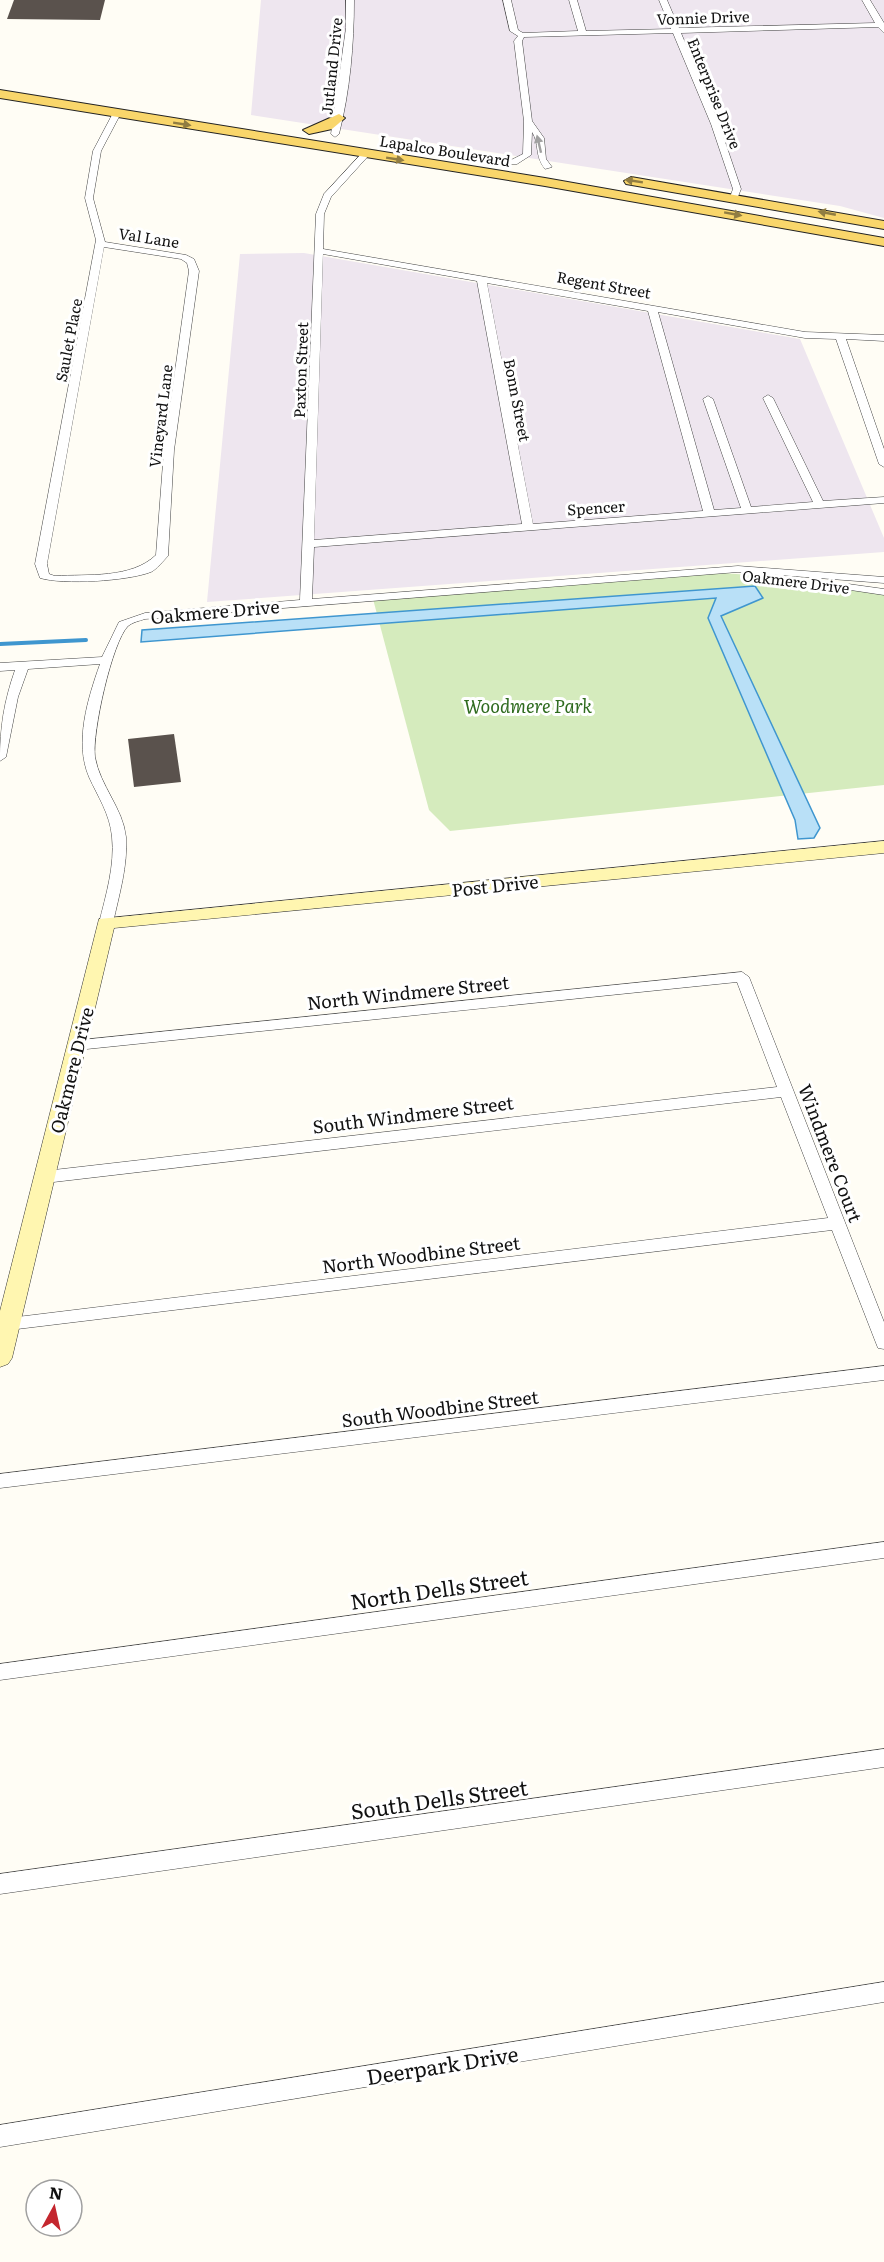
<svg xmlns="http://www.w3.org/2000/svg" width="884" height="2262" font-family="Literata,serif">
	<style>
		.industrial { fill: #eee6ef }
		.green { fill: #d5ebbd }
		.water { fill: #b9e0f7; stroke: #3f96cf; stroke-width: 1.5 }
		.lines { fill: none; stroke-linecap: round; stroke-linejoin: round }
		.stream { stroke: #3f96cf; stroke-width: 4 }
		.building { fill: #5a524d }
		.street-casing { stroke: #444; stroke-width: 1 }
		.secondary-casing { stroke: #333; stroke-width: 1 }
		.primary-casing { stroke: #222; stroke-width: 2 }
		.street { fill: #fff; fill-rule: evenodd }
		.secondary { fill: #fff6b0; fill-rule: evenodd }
		.primary { fill: #f9d66b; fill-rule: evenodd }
		.oneway { fill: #917d42 }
		.oneway2 { fill: #a0a0a0 }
		.labels { text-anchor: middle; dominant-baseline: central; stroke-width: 6; stroke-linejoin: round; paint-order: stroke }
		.far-street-label { font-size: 15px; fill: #111; stroke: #fff }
		.street-label { font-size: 18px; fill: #111; stroke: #fff }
		.park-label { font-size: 18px; font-style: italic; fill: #2f6b1f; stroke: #fff }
		.near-street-label { font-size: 21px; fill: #111; stroke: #fff }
	</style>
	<rect width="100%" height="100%" fill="#fffdf5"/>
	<!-- industrial -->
	<g class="industrial">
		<polygon points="261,0 884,0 884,218 840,206 251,115"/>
		<polygon points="304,253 800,339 884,538 884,552 207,602 240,254"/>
	</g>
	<!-- green -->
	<polygon class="green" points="708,572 791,578 884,592 884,785 450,831 429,810 373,599"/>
	<!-- water -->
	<polygon class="water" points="755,586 763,598 721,616 820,828 814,838 798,839 795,820 708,618 716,598 141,642 142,630"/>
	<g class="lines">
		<!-- stream -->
		<polyline class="stream" points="0,644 86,640"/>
	</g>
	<!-- building -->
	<g class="building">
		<polygon points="14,0 105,0 100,20 7,19"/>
		<polygon points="174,734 181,782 134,787 128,739"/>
	</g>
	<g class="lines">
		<defs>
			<g id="street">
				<path d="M346 0H354C354 44 350 91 339 134L335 137 331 134 346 28Z"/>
				<path d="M503 0H511L518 30 523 33 578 31 569 0H577L586 31 671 29 659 0H667L679 28 875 23 862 0H870L884 23V33L878 27 681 33 719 124 741 189 737 199 734 200 730 197 733 189 711 124 673 33 524 37 522 41 532 121 544 138 546 159 552 167 545 169C534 155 540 144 532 132L531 155 517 164H511V160L523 154 524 121 514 41 518 36 510 31Z"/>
				<path d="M117 111 121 113 101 151 93 198 105 242 186 255 194 259 199 271 174 450 168 556C163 561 157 569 151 572 128 581 63 585 40 578L35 564 96 240 85 198 93 151 113 113ZM104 247 181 259 187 263 189 271 164 450 156 555C131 579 88 574 55 576L49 574 47 564Z"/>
				<path d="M363 152 370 154 331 197 324 214 323 249 805 332 884 335V341L846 339 884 449V467L879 464 836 339 805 338 658 312 714 510 741 508 703 399 708 396 713 399 751 507 813 502 763 398 768 395 773 398 823 501 884 497V503L314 547 312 599 738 566 884 577V583L738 572 145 619C139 621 133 622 128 626 112 642 92 733 95 757 100 786 123 808 126 837 128 866 119 895 113 923L106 927 101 926 99 923C106 895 115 865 112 837 110 814 98 797 89 777 74 742 88 698 100 664L28 669 18 697 6 757 0 761C0 726 4 702 15 670L0 671V663L102 657 119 622 145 613 300 600 316 214 324 194ZM323 254 477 281 522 524 314 540ZM487 283 648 311 703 511 533 524Z"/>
				<polygon points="848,584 884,589 884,595 844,589 842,587"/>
				<polygon points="742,972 749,977 884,1322 884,1349 878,1348 876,1343 832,1230 9,1330 3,1328 1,1324 3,1320 9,1318 828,1218 781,1097 45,1183 40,1181 37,1177 40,1173 45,1171 777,1087 737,982 77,1050 72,1049 70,1045 72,1041"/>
				<polygon points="884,1366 884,1380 0,1488 0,1474"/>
				<polygon points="884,1542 884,1558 0,1680 0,1664"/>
				<polygon points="884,1749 884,1767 0,1894 0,1874"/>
				<polygon points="884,1982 884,2002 0,2147 0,2125"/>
			</g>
			<polygon id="secondary" points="884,841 884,853 114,928 12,1358 8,1364 0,1367 0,1311 99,919"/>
			<g id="primary">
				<polygon points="0,90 545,178 884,238 884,246 545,186 0,98"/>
				<polygon points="339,114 345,118 332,129 309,134 303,130"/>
				<polygon points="631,177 884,221 884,229 626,184 624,181"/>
			</g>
		</defs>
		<!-- street casing -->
		<use href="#street" class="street-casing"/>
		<!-- secondary casing -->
		<use href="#secondary" class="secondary-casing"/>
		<!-- primary casing -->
		<use href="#primary" class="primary-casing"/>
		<!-- street -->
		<use href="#street" class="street"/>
		<!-- secondary -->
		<use href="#secondary" class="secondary"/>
		<!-- primary -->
		<use href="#primary" class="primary"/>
	</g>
	<!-- one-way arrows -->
	<defs><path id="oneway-solid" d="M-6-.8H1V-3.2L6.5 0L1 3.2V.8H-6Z" transform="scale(1.5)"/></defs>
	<g class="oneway">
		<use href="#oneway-solid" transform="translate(182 124) rotate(9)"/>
		<use href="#oneway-solid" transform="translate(395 159) rotate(9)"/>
		<use href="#oneway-solid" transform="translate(634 181) rotate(-171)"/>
		<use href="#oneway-solid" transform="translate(827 213) rotate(-169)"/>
		<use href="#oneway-solid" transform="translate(733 214) rotate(10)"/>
	</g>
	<use class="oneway2" href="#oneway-solid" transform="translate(539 144) rotate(-103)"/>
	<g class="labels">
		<!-- far-street labels -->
		<g class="far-street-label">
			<text transform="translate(703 17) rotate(-2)">Vonnie Drive</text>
			<text transform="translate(331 66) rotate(-84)">Jutland Drive</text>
			<text transform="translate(715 93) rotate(68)">Enterprise Drive</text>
			<text transform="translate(445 150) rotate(9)">Lapalco Boulevard</text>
			<text transform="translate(149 237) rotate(9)">Val Lane</text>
			<text transform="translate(604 284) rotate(10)">Regent Street</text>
			<text transform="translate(68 340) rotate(-79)">Saulet Place</text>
			<text transform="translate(300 370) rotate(-88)">Paxton Street</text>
			<text transform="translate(518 400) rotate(79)">Bonn Street</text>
			<text transform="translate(160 416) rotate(-83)">Vineyard Lane</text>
			<text transform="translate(596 507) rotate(-4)">Spencer</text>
			<text transform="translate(796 581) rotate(7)">Oakmere Drive</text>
		</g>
		<!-- street labels -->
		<g class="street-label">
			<text transform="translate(215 611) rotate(-5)">Oakmere Drive</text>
			<text transform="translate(495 885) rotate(-6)">Post Drive</text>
			<text transform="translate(408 992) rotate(-6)">North Windmere Street</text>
			<text transform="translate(71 1070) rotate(-76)">Oakmere Drive</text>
			<text transform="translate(413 1114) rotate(-7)">South Windmere Street</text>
			<text transform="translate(831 1153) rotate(69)">Windmere Court</text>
			<text transform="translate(421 1254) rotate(-7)">North Woodbine Street</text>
			<text transform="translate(440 1408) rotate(-7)">South Woodbine Street</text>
		</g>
		<!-- park labels -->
		<g class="park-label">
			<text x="528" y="705">Woodmere Park</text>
		</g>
		<!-- near-street labels -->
		<g class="near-street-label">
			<text transform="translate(439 1588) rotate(-8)">North Dells Street</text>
			<text transform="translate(439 1798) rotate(-8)">South Dells Street</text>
			<text transform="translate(442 2064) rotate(-9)">Deerpark Drive</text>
		</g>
	</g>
	<!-- north arrow -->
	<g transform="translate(54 2208) rotate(8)"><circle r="28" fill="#ffffff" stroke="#a0a0a0" stroke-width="1.5"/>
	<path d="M0-4.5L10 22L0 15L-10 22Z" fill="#c4262e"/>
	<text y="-9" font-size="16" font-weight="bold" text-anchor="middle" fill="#111111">N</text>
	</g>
</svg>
